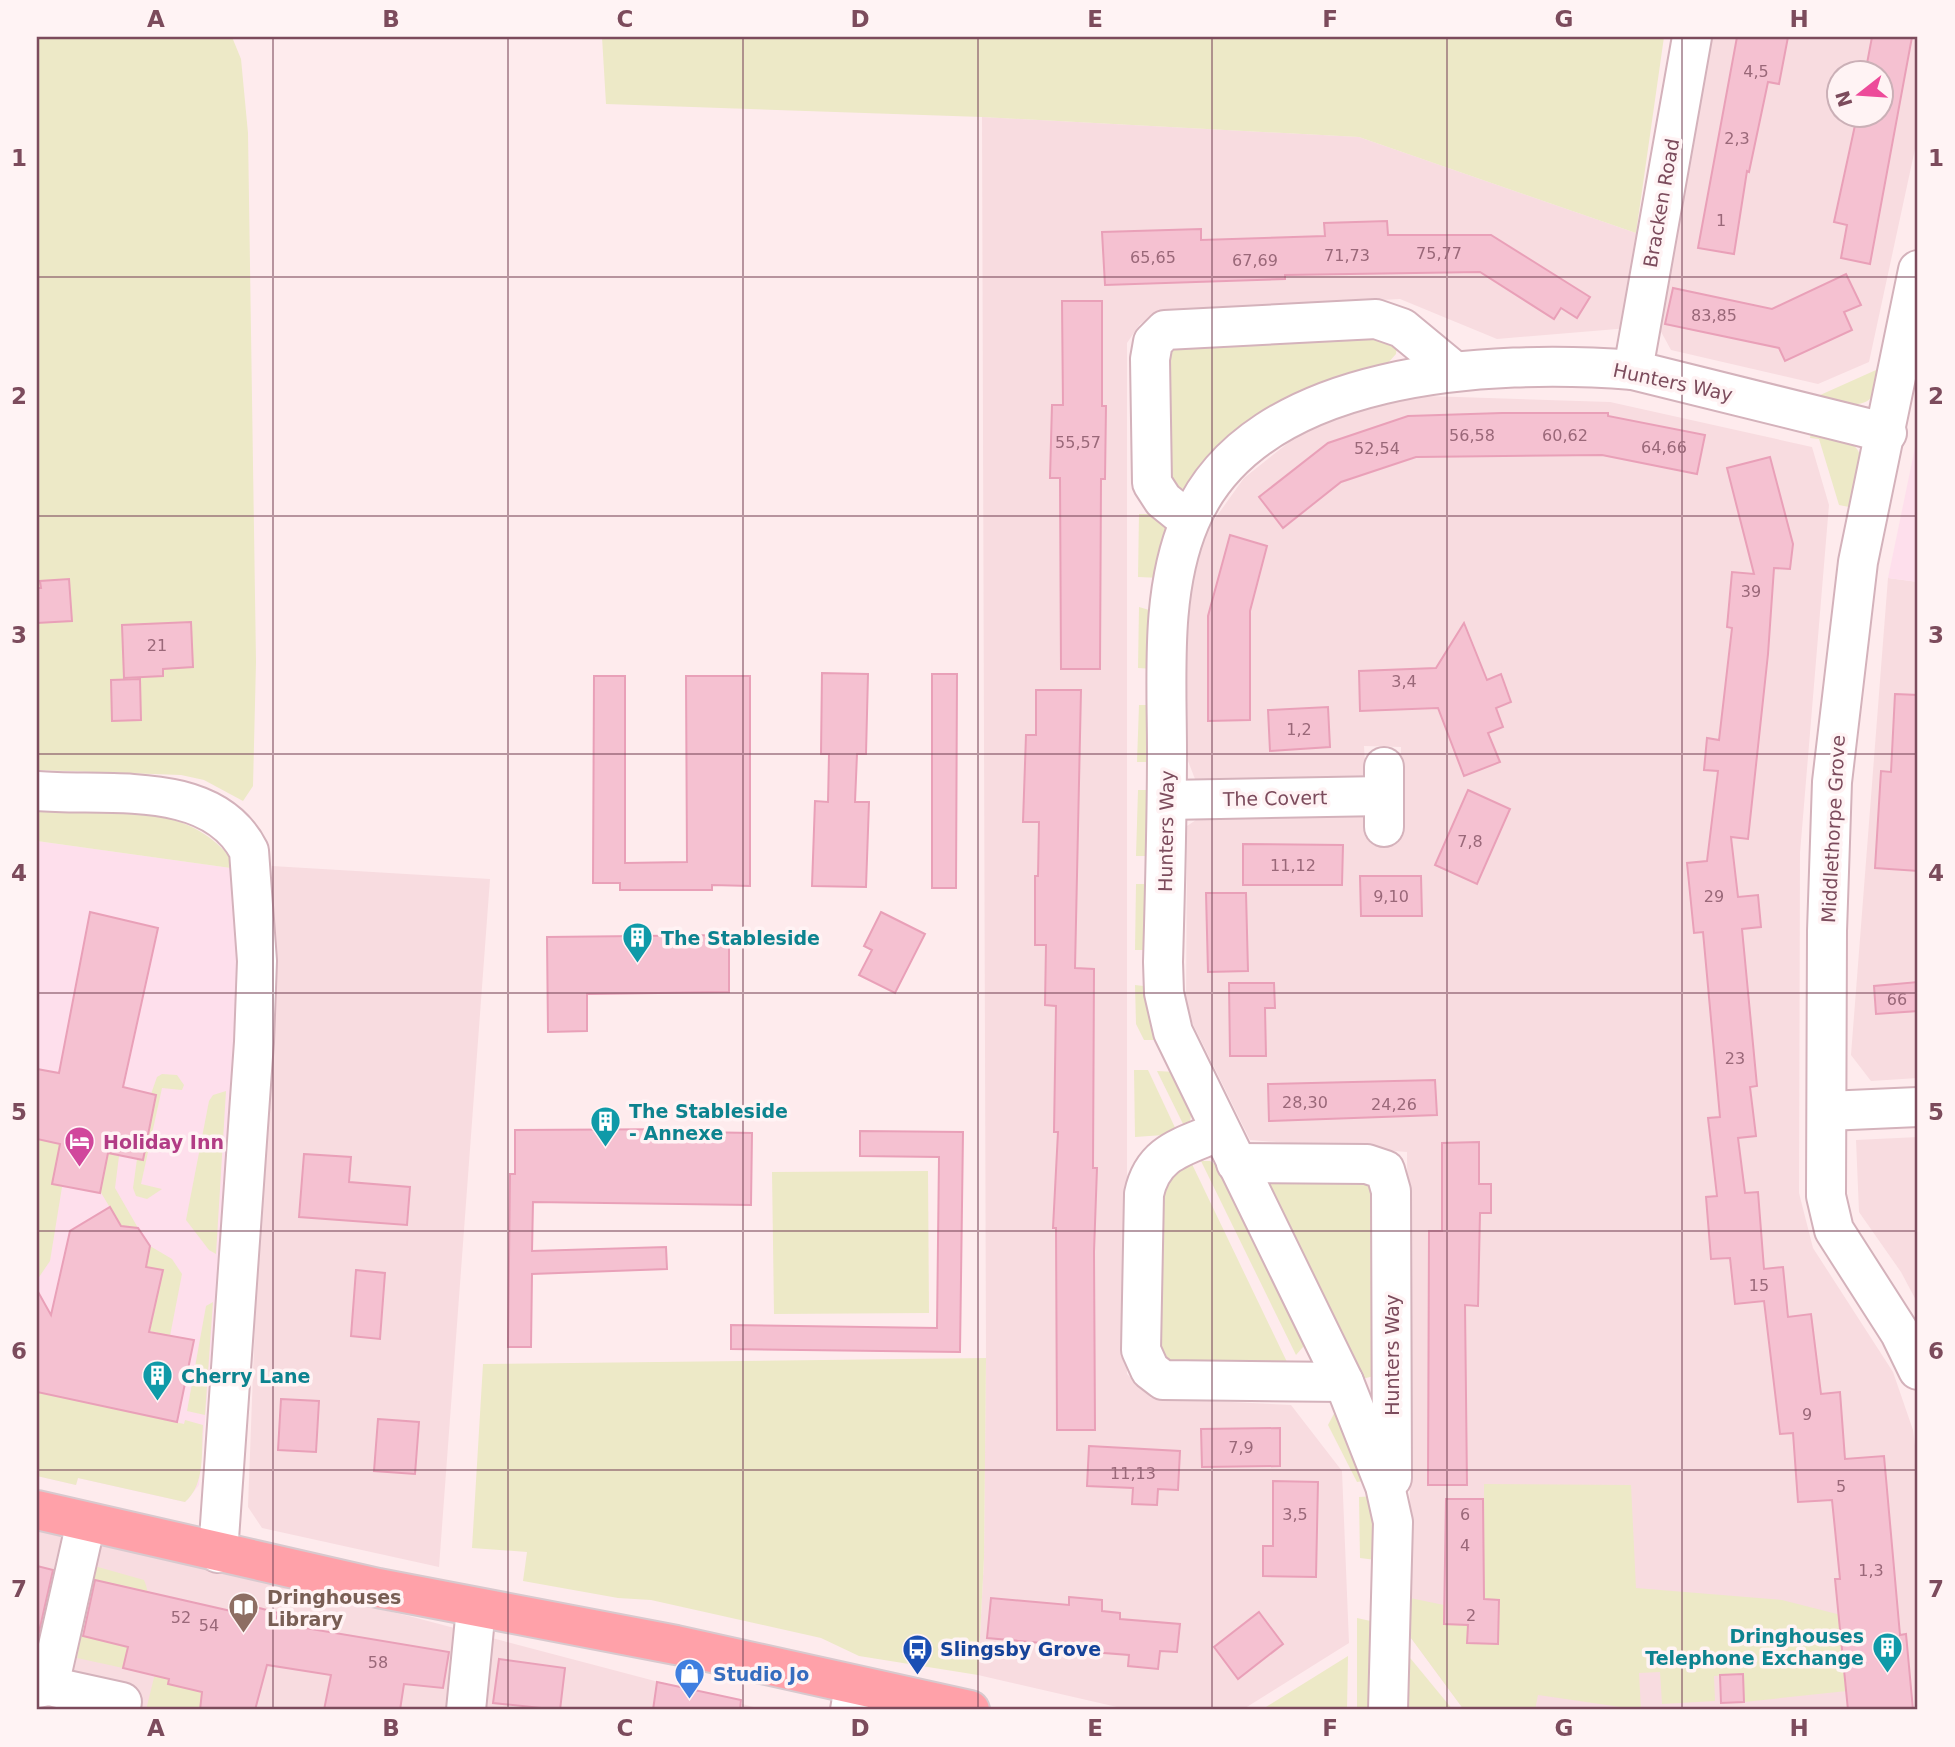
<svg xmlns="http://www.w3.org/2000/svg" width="1955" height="1747" font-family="'DejaVu Sans',sans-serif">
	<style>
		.residential { fill: #f8dce0; fill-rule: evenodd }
		.commercial { fill: #fedfec }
		.green { fill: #ede9c7; fill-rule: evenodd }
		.building { fill: #f5c1d1; stroke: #e9a0b8; stroke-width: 2 }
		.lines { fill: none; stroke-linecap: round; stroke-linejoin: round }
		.minor-casing { stroke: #d4b2bb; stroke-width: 42 }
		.major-casing { stroke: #d8c9ce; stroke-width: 42 }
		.minor { stroke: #fff; stroke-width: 38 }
		.major { stroke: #ffa1a9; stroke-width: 38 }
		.grid { fill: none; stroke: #7c4b5c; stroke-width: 2; stroke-opacity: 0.55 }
		.labels { text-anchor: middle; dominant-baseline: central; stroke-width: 7; stroke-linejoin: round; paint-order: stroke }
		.number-label { font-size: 16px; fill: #9a6879 }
		.street-label { font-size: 19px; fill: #7c4b5c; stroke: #fff3f4 }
		.culture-label { font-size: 19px; font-weight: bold; fill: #0d838f; stroke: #fff3f4; text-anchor: start }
		.hotel-label { font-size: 19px; font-weight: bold; fill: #b23c85; stroke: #fff3f4; text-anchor: start }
		.education-label { font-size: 19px; font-weight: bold; fill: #785e54; stroke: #fff3f4; text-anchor: start }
		.transit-label { font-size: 19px; font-weight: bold; fill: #164399; stroke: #fff3f4; text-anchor: start }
		.shop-label { font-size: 19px; font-weight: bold; fill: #366cbe; stroke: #fff3f4; text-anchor: start }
		.neatline { fill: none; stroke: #7c4b5c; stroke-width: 2.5 }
		.grid-label { font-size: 23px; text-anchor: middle; font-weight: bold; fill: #7c4b5c }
	</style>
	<rect width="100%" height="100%" fill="#feebed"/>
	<!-- residential -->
	<g class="residential">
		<path d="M1708 37H1918V135L1869 362 1818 384 1671 350 1659 328ZM1840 74H1882V116H1840Z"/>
		<polygon points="982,117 1359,137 1636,233 1643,243 1629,328 1497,339 1400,299 1160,312 1140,324 1127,343 1127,1374 1151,1398 1291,1405 1342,1471 1349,1643 1242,1710 1130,1710 978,1675 984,1558 986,1358"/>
		<polygon points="1427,396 1610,402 1812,447 1829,505 1800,853 1799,1193 1813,1248 1893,1372 1913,1430 1918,1469 1918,1710 1464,1710 1411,1638 1407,1152 1250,1140 1186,1010 1187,826 1205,814 1365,810 1366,835 1400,836 1401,747 1364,746 1366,779 1195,779 1188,761 1186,615 1204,534 1244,478 1293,439 1359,407"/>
		<polygon points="1888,578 1918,582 1918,1078 1871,1081 1851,1055"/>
		<polygon points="272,866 490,879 439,1567 262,1528 248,1507"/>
		<polygon points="1918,1137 1918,1304 1901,1272 1859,1212 1856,1140"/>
		<polygon points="37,1530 409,1616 765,1710 37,1710"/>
	</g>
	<!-- commercial -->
	<g class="commercial">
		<polygon points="1918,433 1918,582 1888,578"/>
		<polygon points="37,841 238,869 243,1008 199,1485 185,1502 78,1478 76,1485 37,1476"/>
	</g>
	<!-- green -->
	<g class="green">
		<path d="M37 37H232L241 59 248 133 256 662 253 786 243 801 204 780 181 775 37 770V623L72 620 69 580 41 581V588H37ZM191 622 193 667 163 669V676L124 668 122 625ZM139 679 140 719 112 720 111 680Z"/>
		<polygon points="602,37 1664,37 1636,233 1359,137 982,117 606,104"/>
		<polygon points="1373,331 1397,344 1396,354 1387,364 1336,381 1197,484 1182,489 1166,483 1169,341"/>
		<path d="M1876 370 1884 371C1872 415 1854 406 1818 396Z"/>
		<path d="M1812 428C1872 446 1864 450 1854 508L1839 505 1819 439 1810 438Z"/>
		<polygon points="1139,514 1155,514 1168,530 1161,578 1138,577"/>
		<polygon points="1139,607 1156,612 1155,669 1138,668"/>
		<polygon points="1139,705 1155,705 1154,762 1137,762"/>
		<polygon points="1138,790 1154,790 1154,856 1136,856"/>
		<path d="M37 804C106 810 198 801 238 869L37 841Z"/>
		<polygon points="1136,884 1153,884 1152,950 1135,950"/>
		<polygon points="1135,985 1152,987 1163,1040 1144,1040 1136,1024"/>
		<polygon points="1134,1070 1148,1070 1178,1134 1135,1137"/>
		<path d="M1157 1071 1176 1072C1185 1091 1199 1109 1186 1130Z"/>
		<polygon points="162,1074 177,1075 184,1085 182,1090 162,1088 141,1184 162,1189 147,1199 136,1196 133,1188 137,1159 143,1160 156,1095 151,1094 157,1077"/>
		<polygon points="226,1091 216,1254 209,1250 186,1220 209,1101 213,1095"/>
		<polygon points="37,1139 60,1144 52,1183 62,1187 50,1261 37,1280"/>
		<polygon points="108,1153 119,1156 115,1188 138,1228 121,1226 100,1191"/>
		<polygon points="1201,1161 1210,1161 1221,1168 1304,1332 1303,1347 1296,1355"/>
		<polygon points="1191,1162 1287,1362 1155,1362 1159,1184"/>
		<polygon points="928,1171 929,1313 774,1314 772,1172"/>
		<polygon points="1360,1175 1378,1185 1374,1376 1362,1379 1269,1184 1274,1178"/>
		<polygon points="150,1246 172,1259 182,1274 170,1336 150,1331 163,1270 146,1267"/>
		<polygon points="213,1302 205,1415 187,1411 206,1306"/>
		<polygon points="986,1358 984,1558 978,1675 859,1656 821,1638 651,1600 618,1598 523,1581 527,1552 472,1548 483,1364"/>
		<path d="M37 1392 184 1424 185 1420 203 1425C201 1451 206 1484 185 1502L78 1478 76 1485 37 1476Z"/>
		<polygon points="1337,1408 1370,1480 1357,1482 1328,1425"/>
		<polygon points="1484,1484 1631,1485 1636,1588 1782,1600 1845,1616 1847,1691 1744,1702 1743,1674 1714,1676 1715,1701 1662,1704 1660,1672 1639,1673 1641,1710 1538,1695 1535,1710 1464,1710 1411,1638 1410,1598 1444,1605 1444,1624 1468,1625 1468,1643 1497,1644 1498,1600 1472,1599 1484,1578"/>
		<polygon points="1375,1496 1376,1560 1360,1558 1359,1497"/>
		<path d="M98 1567 144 1580C155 1605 144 1632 139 1658L126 1655 123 1668 77 1658 79 1648 72 1646 74 1634 138 1649 148 1592 87 1578 91 1571Z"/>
		<polygon points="1357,1618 1375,1622 1375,1710 1357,1710"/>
		<path d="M165 1633 222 1647 212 1690 264 1710H146ZM176 1649 195 1654 187 1688 168 1683Z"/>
		<polygon points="1406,1653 1453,1710 1406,1710"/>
		<polygon points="1348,1656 1347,1710 1261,1710"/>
	</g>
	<!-- building -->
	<g class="building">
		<polygon points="1737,37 1788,37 1779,84 1768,82 1749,172 1747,171 1734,254 1698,248"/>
		<polygon points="1872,37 1912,37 1870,264 1841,258 1847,225 1834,222 1857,116 1881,116 1881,74 1865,74"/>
		<polygon points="1387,221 1388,235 1491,235 1590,297 1577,318 1561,308 1554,319 1480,272 1285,275 1285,279 1105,285 1102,232 1201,229 1201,240 1325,236 1324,223"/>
		<polygon points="1846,274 1861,305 1844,312 1852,330 1785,361 1779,348 1665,324 1673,288 1772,309"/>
		<polygon points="1062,301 1102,301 1102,406 1106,406 1105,479 1101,479 1100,669 1061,669 1060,478 1050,478 1052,405 1063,405"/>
		<polygon points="1502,413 1608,413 1608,416 1705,435 1697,474 1602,455 1416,457 1341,482 1283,528 1259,497 1328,443 1408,416"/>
		<polygon points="1770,457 1793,544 1790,569 1774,568 1768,654 1748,839 1731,837 1738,897 1758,895 1761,927 1742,929 1757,1086 1750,1087 1756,1136 1738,1138 1745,1193 1758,1192 1764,1269 1783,1267 1788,1317 1811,1314 1821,1394 1840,1392 1845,1459 1884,1456 1900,1635 1906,1634 1913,1710 1848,1710 1835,1579 1840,1579 1832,1500 1798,1502 1793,1433 1780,1434 1764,1301 1735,1304 1730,1258 1711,1259 1706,1197 1717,1196 1708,1118 1720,1117 1703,932 1694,933 1687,863 1707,861 1718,771 1704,770 1707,738 1719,740 1732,628 1727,627 1732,572 1754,574 1727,468"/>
		<polygon points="1230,535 1267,546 1250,611 1250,720 1208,721 1208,616"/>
		<polygon points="69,579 72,621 37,623 37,588 41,588 40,581"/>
		<polygon points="191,622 193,667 163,669 163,676 124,678 122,625"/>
		<polygon points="1464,623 1487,680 1501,674 1511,702 1496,708 1503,727 1488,733 1500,762 1464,776 1438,708 1360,711 1359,671 1436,668"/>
		<polygon points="822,673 868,674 866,754 857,754 855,802 869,802 866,887 812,886 815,801 828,802 829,754 821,754"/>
		<polygon points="932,674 957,674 956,888 932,888"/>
		<polygon points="594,676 625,676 625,863 687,862 686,676 750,676 750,886 712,885 712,890 620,890 620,883 593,883"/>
		<polygon points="140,679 141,720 112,721 111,680"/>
		<polygon points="1036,690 1081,690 1075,968 1094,969 1093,1168 1097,1168 1094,1252 1095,1430 1057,1430 1056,1228 1053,1228 1058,1132 1054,1132 1056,1006 1045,1005 1046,945 1035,945 1035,876 1038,876 1039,822 1023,822 1026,735 1036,735"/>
		<polygon points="1895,694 1918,695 1918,871 1875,868 1881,771 1891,772"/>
		<polygon points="1328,707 1330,747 1270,751 1268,710"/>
		<polygon points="1468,790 1510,809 1477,884 1435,865"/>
		<polygon points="1243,844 1343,845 1342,885 1243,885"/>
		<polygon points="1360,876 1421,876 1422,916 1361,916"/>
		<polygon points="1206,893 1246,893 1248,971 1208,972"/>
		<polygon points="90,912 158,928 123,1087 156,1095 143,1160 108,1153 100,1193 52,1184 60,1144 37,1139 37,1069 59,1073"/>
		<polygon points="881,912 925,934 895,993 859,975 872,950 864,946"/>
		<polygon points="729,935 729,992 587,994 587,1031 548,1032 547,937"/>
		<polygon points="1918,982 1918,1011 1876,1014 1874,986"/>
		<polygon points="1229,983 1274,983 1275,1008 1265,1008 1266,1056 1230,1056"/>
		<polygon points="1435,1080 1437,1115 1269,1121 1268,1084"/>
		<polygon points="696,1129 696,1132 752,1133 751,1205 533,1202 532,1251 666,1247 667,1269 532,1274 531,1347 508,1347 510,1174 515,1174 515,1130"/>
		<polygon points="860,1131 963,1132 960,1352 731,1349 731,1325 937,1328 939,1157 860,1156"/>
		<polygon points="1479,1142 1479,1184 1491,1184 1491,1213 1480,1213 1478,1306 1465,1305 1467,1485 1428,1485 1429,1231 1442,1231 1442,1143"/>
		<polygon points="304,1154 351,1157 349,1182 410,1187 407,1225 299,1217"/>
		<polygon points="110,1207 121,1226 138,1228 150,1246 146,1267 163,1270 149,1332 194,1340 177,1422 37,1392 37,1290 51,1315 70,1231"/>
		<polygon points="356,1270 385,1273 380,1339 351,1336"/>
		<polygon points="281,1399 319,1401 316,1452 278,1450"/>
		<polygon points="378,1419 419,1422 415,1474 374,1471"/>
		<polygon points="1280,1428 1280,1466 1202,1467 1201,1429"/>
		<polygon points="1089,1446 1180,1451 1178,1490 1158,1489 1157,1505 1132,1504 1133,1488 1087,1486"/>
		<polygon points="1273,1481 1318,1482 1316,1577 1263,1576 1263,1546 1273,1546"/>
		<polygon points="1446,1499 1483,1499 1484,1599 1499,1600 1498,1644 1467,1643 1468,1625 1444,1624"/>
		<polygon points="37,1566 53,1570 37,1641"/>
		<polygon points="95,1580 231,1611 233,1601 278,1613 275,1623 449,1652 443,1688 404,1684 400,1710 324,1710 331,1675 267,1665 255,1710 200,1710 202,1692 168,1684 169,1679 123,1668 128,1647 83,1636"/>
		<polygon points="1069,1597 1102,1600 1102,1611 1120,1613 1120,1619 1180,1624 1177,1652 1160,1651 1158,1669 1128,1666 1129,1655 1052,1649 1052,1644 987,1638 991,1598 1069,1605"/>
		<polygon points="1259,1612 1283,1644 1238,1679 1214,1647"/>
		<polygon points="499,1659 565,1668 560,1710 493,1703"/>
		<polygon points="1743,1674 1744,1702 1721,1703 1720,1675"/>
		<polygon points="657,1682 741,1700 740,1710 653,1710"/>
	</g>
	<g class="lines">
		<defs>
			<g id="minor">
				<polyline points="1918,270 1858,562 1832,782 1827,931 1826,1196 1834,1230 1900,1333 1918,1370"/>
				<polyline points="1633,370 1692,37"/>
				<polyline points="1189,521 1163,500 1152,483 1150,359 1153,342 1165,330 1376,319 1402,328 1454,371"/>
				<path d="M37 791C105 797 212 778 249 851L257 961 254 1042 218 1553"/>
				<polyline points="1167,800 1384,796"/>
				<polyline points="1384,827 1384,767"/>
				<polyline points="1827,1111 1918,1107"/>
				<path d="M1220 1131C1184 1147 1153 1151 1144 1194L1141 1350 1150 1370 1163 1380 1344 1382"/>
				<polyline points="1236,1163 1367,1164 1385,1170 1391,1191 1392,1478"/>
				<polyline points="49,1686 86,1522"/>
				<polyline points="37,1688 49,1686 122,1702"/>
				<polyline points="466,1710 476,1608"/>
				<polyline points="850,1710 854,1686"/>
				<path d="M1388 1710 1393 1522 1385 1486 1344 1382 1173 1032 1164 993 1163 962C1165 892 1167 821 1167 751 1167 676 1160 591 1190 521 1254 369 1493 359 1633 370L1887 433"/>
			</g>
			<polyline id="major" points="37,1510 378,1588 676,1645 970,1710"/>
		</defs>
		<!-- minor casing -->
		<use href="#minor" class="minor-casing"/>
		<!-- major casing -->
		<use href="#major" class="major-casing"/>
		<!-- minor -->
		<use href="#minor" class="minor"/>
		<!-- major -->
		<use href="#major" class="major"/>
	</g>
	<!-- grid -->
	<path class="grid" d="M273 37V1710M508 37V1710M743 37V1710M978 37V1710M1212 37V1710M1447 37V1710M1682 37V1710M37 277H1918M37 516H1918M37 754H1918M37 993H1918M37 1231H1918M37 1470H1918"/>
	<!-- icons -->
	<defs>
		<symbol id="building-pin" viewBox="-11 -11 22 30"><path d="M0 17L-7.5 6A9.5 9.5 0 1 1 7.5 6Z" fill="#0f9aa8" stroke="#fff3f4"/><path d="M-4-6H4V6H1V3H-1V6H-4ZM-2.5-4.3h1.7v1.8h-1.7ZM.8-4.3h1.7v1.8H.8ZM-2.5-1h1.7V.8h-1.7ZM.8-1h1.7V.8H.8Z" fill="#fff"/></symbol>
		<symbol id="hotel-pin" viewBox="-11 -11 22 30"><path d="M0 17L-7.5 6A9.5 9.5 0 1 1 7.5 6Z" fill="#d1479c" stroke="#fff3f4"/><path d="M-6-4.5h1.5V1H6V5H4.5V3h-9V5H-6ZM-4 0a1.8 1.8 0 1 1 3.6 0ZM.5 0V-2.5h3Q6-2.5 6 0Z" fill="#fff"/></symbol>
		<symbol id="library-pin" viewBox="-11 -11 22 30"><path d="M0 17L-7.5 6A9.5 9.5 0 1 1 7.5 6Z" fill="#8d6e63" stroke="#fff3f4"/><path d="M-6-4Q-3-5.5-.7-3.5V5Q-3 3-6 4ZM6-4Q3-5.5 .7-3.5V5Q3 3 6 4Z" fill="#fff"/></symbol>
		<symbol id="bus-pin" viewBox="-11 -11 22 30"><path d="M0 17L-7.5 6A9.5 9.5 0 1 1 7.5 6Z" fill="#1a4fb4" stroke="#fff3f4"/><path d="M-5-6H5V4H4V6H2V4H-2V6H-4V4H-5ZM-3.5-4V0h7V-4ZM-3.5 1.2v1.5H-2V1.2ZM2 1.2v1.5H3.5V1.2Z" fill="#fff"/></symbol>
		<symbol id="shop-pin" viewBox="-11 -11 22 30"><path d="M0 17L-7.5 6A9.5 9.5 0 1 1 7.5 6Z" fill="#3f7fe0" stroke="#fff3f4"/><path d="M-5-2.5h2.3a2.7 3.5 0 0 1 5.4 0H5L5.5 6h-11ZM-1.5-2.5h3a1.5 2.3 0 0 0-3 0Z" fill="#fff"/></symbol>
	</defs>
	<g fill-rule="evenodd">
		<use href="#building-pin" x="620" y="920" width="35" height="47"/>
		<use href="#building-pin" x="588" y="1104" width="35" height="47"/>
		<use href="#hotel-pin" x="62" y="1124" width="35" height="47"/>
		<use href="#building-pin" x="140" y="1358" width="35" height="47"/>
		<use href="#library-pin" x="226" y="1590" width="35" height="47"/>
		<use href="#building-pin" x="1870" y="1630" width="35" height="47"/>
		<use href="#bus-pin" x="900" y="1632" width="35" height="47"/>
		<use href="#shop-pin" x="672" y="1656" width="35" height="47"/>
	</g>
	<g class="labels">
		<!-- number labels -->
		<g class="number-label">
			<text x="1756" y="71">4,5</text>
			<text x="1737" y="138">2,3</text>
			<text x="1721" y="220">1</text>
			<text x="1439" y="253">75,77</text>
			<text x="1347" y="255">71,73</text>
			<text x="1153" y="257">65,65</text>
			<text x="1255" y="260">67,69</text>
			<text x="1714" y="315">83,85</text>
			<text x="1472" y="435">56,58</text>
			<text x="1565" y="435">60,62</text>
			<text x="1078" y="442">55,57</text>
			<text x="1664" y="447">64,66</text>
			<text x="1377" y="448">52,54</text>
			<text x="1751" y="591">39</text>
			<text x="157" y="645">21</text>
			<text x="1404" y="681">3,4</text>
			<text x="1299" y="729">1,2</text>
			<text x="1470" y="841">7,8</text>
			<text x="1293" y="865">11,12</text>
			<text x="1391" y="896">9,10</text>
			<text x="1714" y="896">29</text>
			<text x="1897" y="999">66</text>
			<text x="1735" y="1058">23</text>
			<text x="1305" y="1102">28,30</text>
			<text x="1394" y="1104">24,26</text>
			<text x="1759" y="1285">15</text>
			<text x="1807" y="1414">9</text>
			<text x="1241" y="1447">7,9</text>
			<text x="1133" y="1473">11,13</text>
			<text x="1841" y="1486">5</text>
			<text x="1295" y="1514">3,5</text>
			<text x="1465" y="1514">6</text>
			<text x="1465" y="1545">4</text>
			<text x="1871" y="1570">1,3</text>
			<text x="1471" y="1615">2</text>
			<text x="181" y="1617">52</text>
			<text x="209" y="1625">54</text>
			<text x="378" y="1662">58</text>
		</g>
		<!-- street labels -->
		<g class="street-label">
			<text transform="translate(1661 203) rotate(-80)">Bracken Road</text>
			<text transform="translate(1673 382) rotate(12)">Hunters Way</text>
			<text transform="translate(1275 798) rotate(-1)">The Covert</text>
			<text transform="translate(1833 829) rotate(-87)">Middlethorpe Grove</text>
			<text transform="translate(1166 831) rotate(-89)">Hunters Way</text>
			<text transform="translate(1392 1355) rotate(-90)">Hunters Way</text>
		</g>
		<!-- culture labels -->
		<g class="culture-label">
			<text x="661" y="938">The Stableside</text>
			<text x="629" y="1111">The Stableside<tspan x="629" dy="22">- Annexe</tspan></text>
			<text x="181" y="1376">Cherry Lane</text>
			<text x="1864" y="1636" text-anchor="end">Dringhouses<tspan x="1864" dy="22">Telephone Exchange</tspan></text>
		</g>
		<!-- hotel labels -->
		<g class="hotel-label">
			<text x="103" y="1142">Holiday Inn</text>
		</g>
		<!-- education labels -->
		<g class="education-label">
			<text x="267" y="1597">Dringhouses<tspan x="267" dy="22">Library</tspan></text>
		</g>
		<!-- transit labels -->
		<g class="transit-label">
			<text x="940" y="1649">Slingsby Grove</text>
		</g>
		<!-- shop labels -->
		<g class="shop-label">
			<text x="713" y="1674">Studio Jo</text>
		</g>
	</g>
	<!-- border -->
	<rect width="1955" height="1747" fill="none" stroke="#fff3f4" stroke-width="77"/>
	<!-- north arrow -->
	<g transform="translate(1860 94) rotate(253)"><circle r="33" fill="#fff3f4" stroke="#cbb0b7" stroke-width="2"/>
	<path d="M0-5L12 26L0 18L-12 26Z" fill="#ed4b9a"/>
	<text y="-10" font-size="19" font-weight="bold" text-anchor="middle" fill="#7c4b5c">N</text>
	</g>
	<rect x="38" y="38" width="1878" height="1670" class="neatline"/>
	<g class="grid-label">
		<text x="156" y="27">A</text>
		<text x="391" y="27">B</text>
		<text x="625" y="27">C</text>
		<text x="860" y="27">D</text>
		<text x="1095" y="27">E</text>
		<text x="1330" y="27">F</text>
		<text x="1564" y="27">G</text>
		<text x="1799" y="27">H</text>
		<text x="19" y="166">1</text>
		<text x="1936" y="166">1</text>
		<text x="19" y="404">2</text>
		<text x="1936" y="404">2</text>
		<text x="19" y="643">3</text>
		<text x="1936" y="643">3</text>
		<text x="19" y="881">4</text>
		<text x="1936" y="881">4</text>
		<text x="19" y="1120">5</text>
		<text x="1936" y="1120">5</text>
		<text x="19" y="1359">6</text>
		<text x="1936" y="1359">6</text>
		<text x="19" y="1597">7</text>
		<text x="1936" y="1597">7</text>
		<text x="156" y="1736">A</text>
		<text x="391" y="1736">B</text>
		<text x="625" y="1736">C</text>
		<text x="860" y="1736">D</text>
		<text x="1095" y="1736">E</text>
		<text x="1330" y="1736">F</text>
		<text x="1564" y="1736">G</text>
		<text x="1799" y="1736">H</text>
	</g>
</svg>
